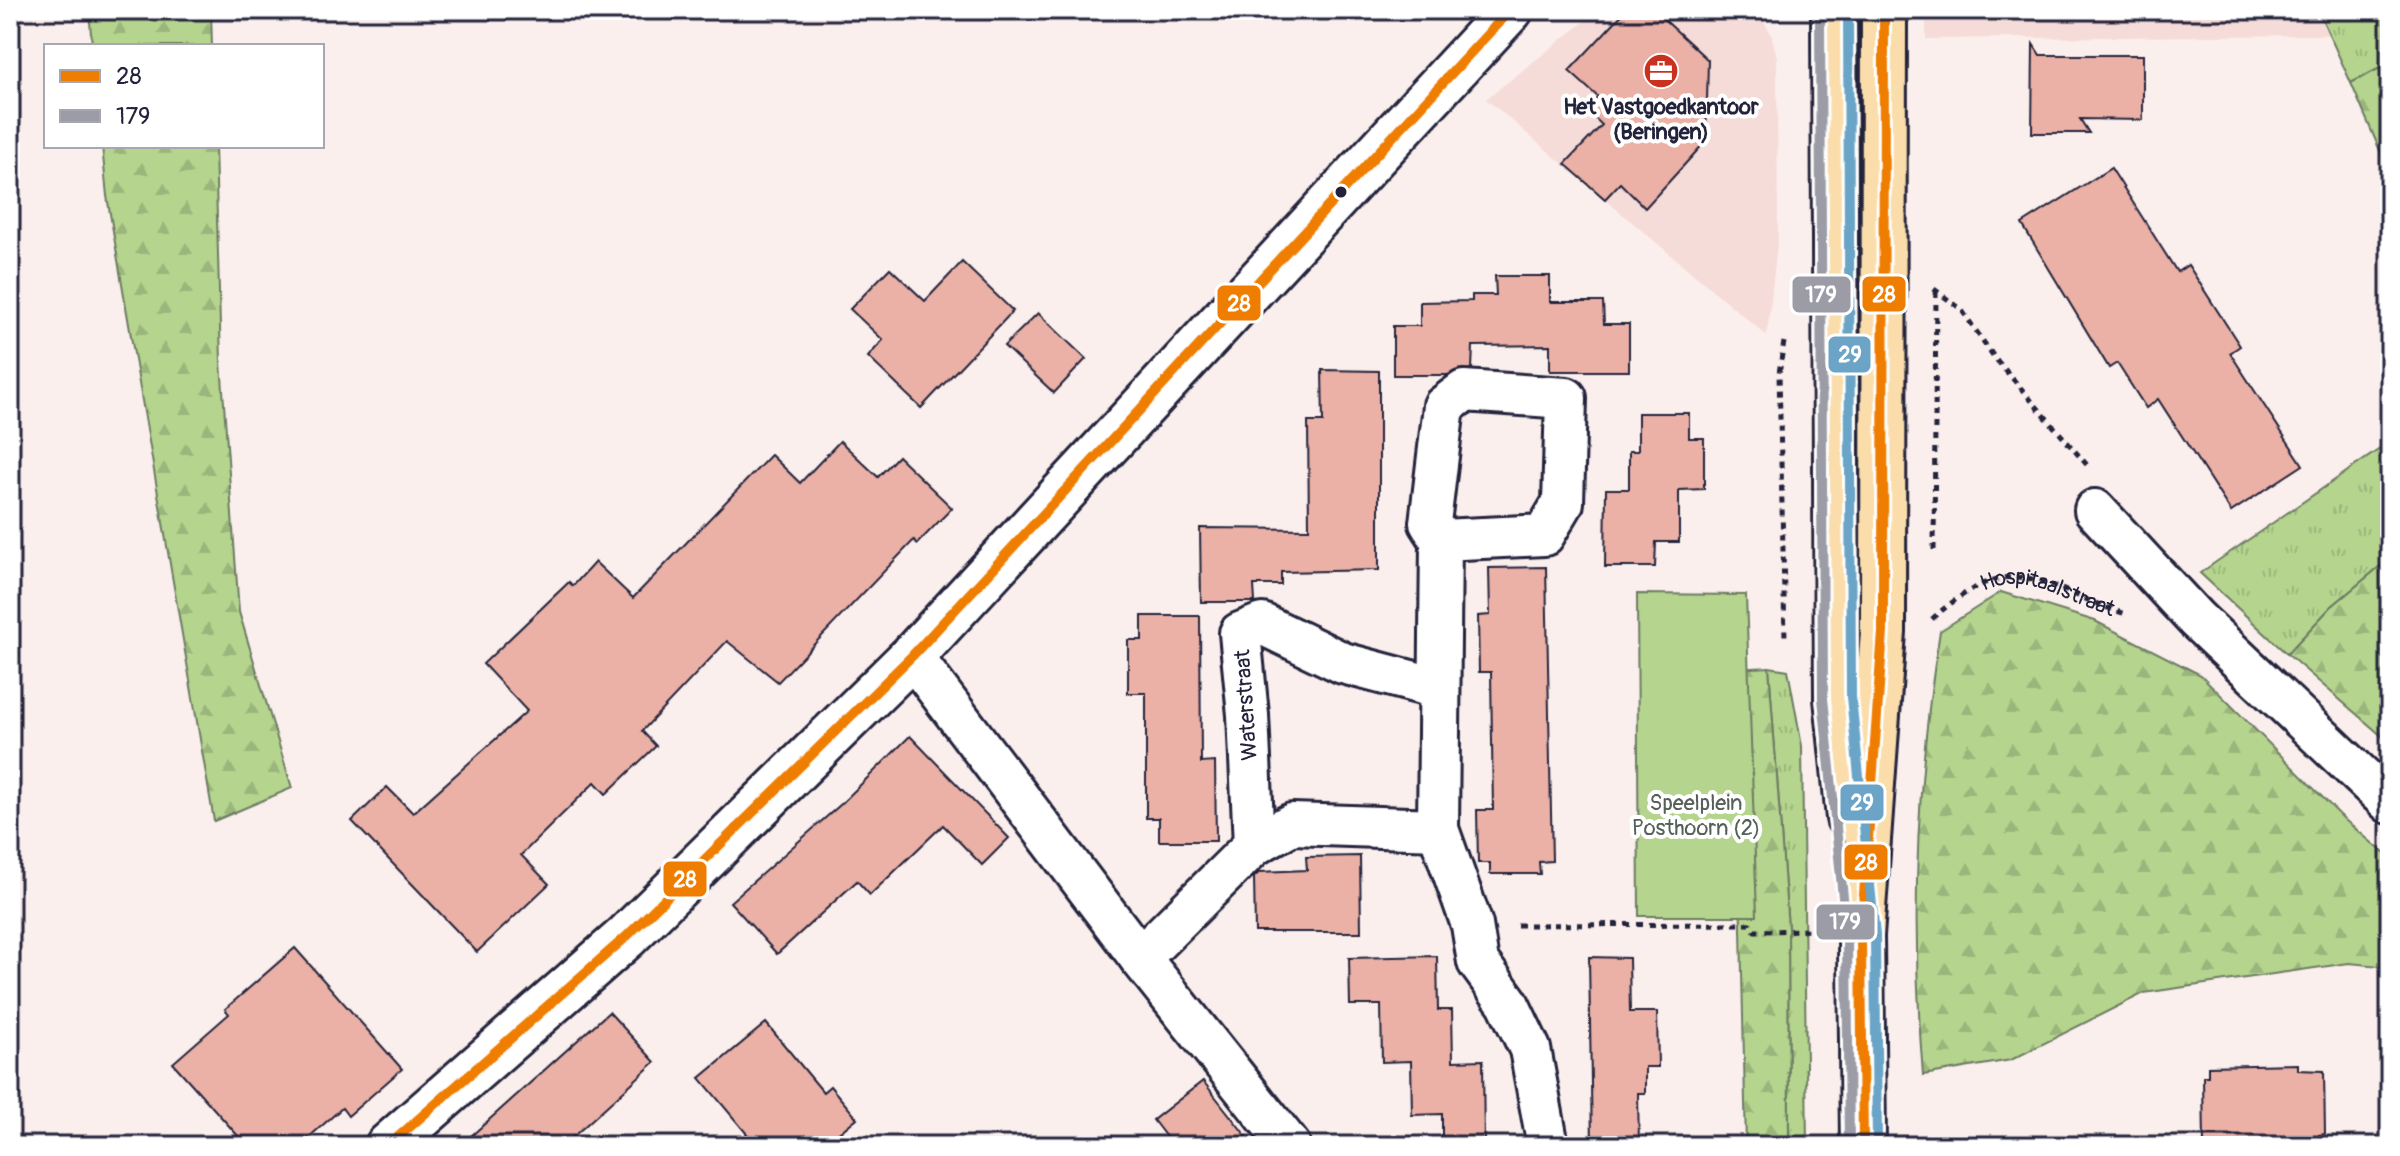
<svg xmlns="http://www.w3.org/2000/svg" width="2400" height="1156" font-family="Pangolin,sans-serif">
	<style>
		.built { fill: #f6dcd8 }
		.grass { fill: url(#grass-tufts); stroke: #6c7b64; stroke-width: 2 }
		.forest { fill: url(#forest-firs); stroke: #6c7b64; stroke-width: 2 }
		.park { fill: #b5d48d; stroke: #6c7b64; stroke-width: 2 }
		.building { fill: #ebb1a6; stroke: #22223b; stroke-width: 2 }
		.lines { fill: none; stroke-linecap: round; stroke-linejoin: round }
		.street-casing { stroke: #22223b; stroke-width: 46 }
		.secondary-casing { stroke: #22223b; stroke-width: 50 }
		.primary-casing { stroke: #22223b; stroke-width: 50 }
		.path { stroke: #22223b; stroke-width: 5; stroke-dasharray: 6 6; stroke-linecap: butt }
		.street { stroke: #fff; stroke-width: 40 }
		.secondary { stroke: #fff; stroke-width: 44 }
		.primary { stroke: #faddab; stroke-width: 44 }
		.bus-1-casing { stroke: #fff; stroke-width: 16 }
		.bus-2-casing { stroke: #fff; stroke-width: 16 }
		.bus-3-casing { stroke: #fff; stroke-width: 16 }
		.bus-1 { stroke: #ef7d00; stroke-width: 10 }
		.bus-2 { stroke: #9c9ca7; stroke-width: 10 }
		.bus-3 { stroke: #6ba4c6; stroke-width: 10 }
		.bus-dot { fill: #22223b; stroke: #fff; stroke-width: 3 }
		.labels { text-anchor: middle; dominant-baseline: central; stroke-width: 8; stroke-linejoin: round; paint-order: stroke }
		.poi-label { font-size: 22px; font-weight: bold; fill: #22223b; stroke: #fff }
		.street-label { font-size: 22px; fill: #22223b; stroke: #fff }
		.park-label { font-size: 22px; fill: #556058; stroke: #fff }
		.line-badge { stroke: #fff; stroke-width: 3 }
		.badge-label { font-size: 22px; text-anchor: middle; font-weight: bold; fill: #fff }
	</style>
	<defs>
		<pattern id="grass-tufts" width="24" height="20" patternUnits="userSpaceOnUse" patternTransform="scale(2)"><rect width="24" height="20" fill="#b5d48d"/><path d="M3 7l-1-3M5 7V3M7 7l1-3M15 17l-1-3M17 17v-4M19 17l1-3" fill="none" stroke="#9bb67b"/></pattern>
		<pattern id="forest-firs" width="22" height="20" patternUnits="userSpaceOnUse" patternTransform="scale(2)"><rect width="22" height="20" fill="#b5d48d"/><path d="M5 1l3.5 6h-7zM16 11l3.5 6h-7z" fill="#9bb67b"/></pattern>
	</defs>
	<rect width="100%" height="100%" fill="#fbefed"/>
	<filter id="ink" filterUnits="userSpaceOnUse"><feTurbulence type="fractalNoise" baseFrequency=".0125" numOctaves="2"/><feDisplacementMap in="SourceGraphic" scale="16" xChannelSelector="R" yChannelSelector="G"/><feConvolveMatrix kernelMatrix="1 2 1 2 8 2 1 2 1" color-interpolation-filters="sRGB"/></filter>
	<g filter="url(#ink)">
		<!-- built -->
		<g class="built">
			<polygon points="1599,10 1756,10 1771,33 1777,57 1778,236 1767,336 1486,99"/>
			<polygon points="1926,10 2318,10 2329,35 1926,39"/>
		</g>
		<!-- grass -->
		<g class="grass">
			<polygon points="2318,10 2390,10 2390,63 2351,83"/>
			<polygon points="2390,442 2390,558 2331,607 2287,654 2200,573"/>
			<polygon points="1769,667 1788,670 1802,746 1807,1146 1789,1146 1788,928"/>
		</g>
		<!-- forest -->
		<g class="forest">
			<polygon points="89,10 211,10 212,46 92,46"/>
			<polygon points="2390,63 2390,174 2351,83"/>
			<polygon points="102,146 215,146 221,362 239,612 292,788 214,821 107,196"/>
			<polygon points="2390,558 2390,743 2287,654 2331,607"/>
			<path d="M2001 592 2095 621 2201 675 2345 820 2390 858V967L2349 963 2144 993 2011 1060 1923 1075C1911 928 1916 776 1940 631Z"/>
			<polygon points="1769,667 1788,928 1789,1146 1746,1146 1735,669"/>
		</g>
		<!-- park -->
		<polygon class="park" points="1637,594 1746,595 1757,916 1639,916"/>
		<!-- building -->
		<g class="building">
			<polygon points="1626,10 1654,10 1708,60 1706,141 1645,208 1620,183 1605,199 1565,164 1602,125 1586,110 1598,97 1569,71"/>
			<polygon points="2033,44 2040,55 2143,55 2143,120 2080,119 2089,133 2032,133"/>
			<polygon points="2111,168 2177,272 2188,265 2240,346 2230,353 2303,465 2231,512 2158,399 2146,408 2117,363 2109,368 2022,224"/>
			<polygon points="962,262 1013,311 921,408 868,357 883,340 850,309 890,268 925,301"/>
			<polygon points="1495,276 1550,276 1550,302 1603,302 1604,324 1629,324 1629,371 1550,371 1550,345 1473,346 1472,369 1447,375 1393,375 1393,326 1420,326 1420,302 1472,301 1472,295 1496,295"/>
			<polygon points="1038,313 1086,359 1054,393 1004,346"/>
			<polygon points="1322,370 1379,371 1379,570 1281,572 1281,585 1254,585 1255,602 1201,602 1200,528 1309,529 1308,422 1323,422"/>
			<polygon points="1638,413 1689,413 1689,438 1704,438 1704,489 1679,490 1679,542 1656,542 1655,567 1605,567 1606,489 1629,489 1629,451 1638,451"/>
			<polygon points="840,441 878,477 898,456 952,508 917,544 914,540 778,682 727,641 642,731 656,746 606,794 595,782 521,855 549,884 477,952 352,821 387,787 413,813 527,711 483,664 569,582 573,586 595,562 633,598 771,455 800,483"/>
			<polygon points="1546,567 1552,861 1539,862 1540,874 1490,874 1490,863 1478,863 1477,810 1493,810 1491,672 1479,672 1478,616 1490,615 1489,568"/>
			<polygon points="1142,616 1200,616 1201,763 1215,762 1216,841 1159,841 1159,818 1146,818 1146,693 1128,693 1128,640 1142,640"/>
			<polygon points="910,736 1009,838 982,865 943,825 870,895 857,881 777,954 730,902 840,805"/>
			<polygon points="1360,856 1361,932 1255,932 1254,877 1260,872 1307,870 1306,857"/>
			<polygon points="295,948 402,1069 348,1116 342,1108 299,1146 247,1146 173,1063 229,1014 225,1009"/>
			<polygon points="1437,956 1438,1010 1452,1010 1453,1061 1483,1060 1484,1146 1442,1146 1442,1114 1412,1115 1411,1061 1382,1062 1381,1005 1350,1005 1349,958"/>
			<polygon points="1589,957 1629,958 1630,1012 1657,1012 1658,1067 1645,1067 1645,1093 1638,1093 1639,1146 1592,1146"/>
			<polygon points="609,1012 655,1062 563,1146 460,1146"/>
			<polygon points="766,1023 823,1092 830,1086 857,1118 823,1146 757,1146 700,1078"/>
			<polygon points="2298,1064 2298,1070 2324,1071 2325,1134 2319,1135 2319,1146 2204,1146 2203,1076 2208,1076 2208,1066"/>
			<polygon points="1203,1081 1254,1146 1173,1146 1153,1120"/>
		</g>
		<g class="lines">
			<defs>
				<g id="street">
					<polyline points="2095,510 2196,619 2390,803"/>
					<polyline points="1441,540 1544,535 1563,503 1566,398 1464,391 1444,406 1430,523 1441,540 1438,829 1472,925 1478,962 1508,1003 1530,1049 1548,1146"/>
					<polyline points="912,656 1140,958 1290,1146"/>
					<polyline points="1254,845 1292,824 1438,829"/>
					<polyline points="1140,958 1254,845 1248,715 1240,633 1262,624 1343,663 1437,688"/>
				</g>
				<polyline id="secondary" points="388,1146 626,937 912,656 1510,10"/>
				<g id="primary">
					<polyline points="1834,10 1837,698 1849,818"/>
					<polyline points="1863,1146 1861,936 1883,632 1884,10"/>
				</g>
			</defs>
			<!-- street casing -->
			<use href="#street" class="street-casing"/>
			<!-- secondary casing -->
			<use href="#secondary" class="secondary-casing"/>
			<!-- primary casing -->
			<use href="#primary" class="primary-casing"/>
			<!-- path -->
			<g class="path">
				<polyline points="1934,289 1961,309 1994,357 2087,465"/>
				<polyline points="1784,342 1779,373 1785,639"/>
				<polyline points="1934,550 1936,291"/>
				<path id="s1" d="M1932 619C2016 544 2039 587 2126 614"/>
				<polyline points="1517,925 1750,924 1755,931 1815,930"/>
			</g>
			<!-- street -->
			<use href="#street" class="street"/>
			<!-- secondary -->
			<use href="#secondary" class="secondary"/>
			<!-- primary -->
			<use href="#primary" class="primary"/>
			<defs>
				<g id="bus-1">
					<polyline points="388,1146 626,937 912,656 1510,10"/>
					<polyline points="1863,1146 1861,936 1883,632 1884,10"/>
				</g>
				<polyline id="bus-2" points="1820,10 1823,698 1847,937 1849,1146"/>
				<polyline id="bus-3" points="1848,10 1851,697 1875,935 1877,1146"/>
			</defs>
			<!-- bus-1 casing -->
			<use href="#bus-1" class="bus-1-casing"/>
			<!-- bus-2 casing -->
			<use href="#bus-2" class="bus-2-casing"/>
			<!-- bus-3 casing -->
			<use href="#bus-3" class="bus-3-casing"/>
			<!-- bus-1 -->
			<use href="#bus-1" class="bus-1"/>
			<!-- bus-2 -->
			<use href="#bus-2" class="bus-2"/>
			<!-- bus-3 -->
			<use href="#bus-3" class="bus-3"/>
		</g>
	</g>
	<!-- icons -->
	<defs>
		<symbol id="office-disc" viewBox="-11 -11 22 22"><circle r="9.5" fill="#c8321e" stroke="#fff"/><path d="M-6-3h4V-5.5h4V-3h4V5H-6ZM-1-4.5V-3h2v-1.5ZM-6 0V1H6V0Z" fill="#fff"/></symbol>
	</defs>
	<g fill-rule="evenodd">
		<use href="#office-disc" x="1641" y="51" width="40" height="40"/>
	</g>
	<!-- markers -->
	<circle class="bus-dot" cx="1341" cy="192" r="7"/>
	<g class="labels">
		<!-- poi labels -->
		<g class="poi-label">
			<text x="1661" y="107">Het Vastgoedkantoor<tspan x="1661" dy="25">(Beringen)</tspan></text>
		</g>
		<!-- street labels -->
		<g class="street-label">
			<text stroke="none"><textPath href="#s1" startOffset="130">Hospitaalstraat</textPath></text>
			<text transform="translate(1246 705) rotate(-94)">Waterstraat</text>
		</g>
		<!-- park labels -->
		<g class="park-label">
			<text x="1696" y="803">Speelplein<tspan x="1696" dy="25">Posthoorn (2)</tspan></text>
		</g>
	</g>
	<g class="line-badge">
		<rect x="1861" y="275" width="46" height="38" rx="8" fill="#ef7d00"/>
		<rect x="1791" y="275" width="61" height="39" rx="8" fill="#9c9ca7"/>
		<rect x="1216" y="284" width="46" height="38" rx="8" fill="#ef7d00"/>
		<rect x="1827" y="335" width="45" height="39" rx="8" fill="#6ba4c6"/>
		<rect x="1839" y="783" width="46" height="39" rx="8" fill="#6ba4c6"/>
		<rect x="1843" y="843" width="46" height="38" rx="8" fill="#ef7d00"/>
		<rect x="662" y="860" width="46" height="38" rx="8" fill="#ef7d00"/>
		<rect x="1815" y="903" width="61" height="38" rx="8" fill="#9c9ca7"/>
	</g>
	<g class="badge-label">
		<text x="1884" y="302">28</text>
		<text x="1821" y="302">179</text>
		<text x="1239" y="311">28</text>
		<text x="1850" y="362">29</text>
		<text x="1862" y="810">29</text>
		<text x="1866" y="870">28</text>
		<text x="685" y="887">28</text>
		<text x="1845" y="929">179</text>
	</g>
	<!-- margin -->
	<rect width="2400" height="1156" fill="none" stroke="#fff" stroke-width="40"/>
	<rect x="20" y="20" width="2360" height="1116" fill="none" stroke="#22223b" stroke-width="3" filter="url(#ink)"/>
	<!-- legend -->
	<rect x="44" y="44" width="280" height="104" fill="#ffffff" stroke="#a7a7b1" stroke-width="2"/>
	<rect x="60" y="70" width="40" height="12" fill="#ef7d00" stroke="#a7a7b1" stroke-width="2"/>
	<text x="116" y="84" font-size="24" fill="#22223b">28</text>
	<rect x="60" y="110" width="40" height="12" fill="#9c9ca7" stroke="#a7a7b1" stroke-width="2"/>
	<text x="116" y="124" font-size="24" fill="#22223b">179</text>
</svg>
